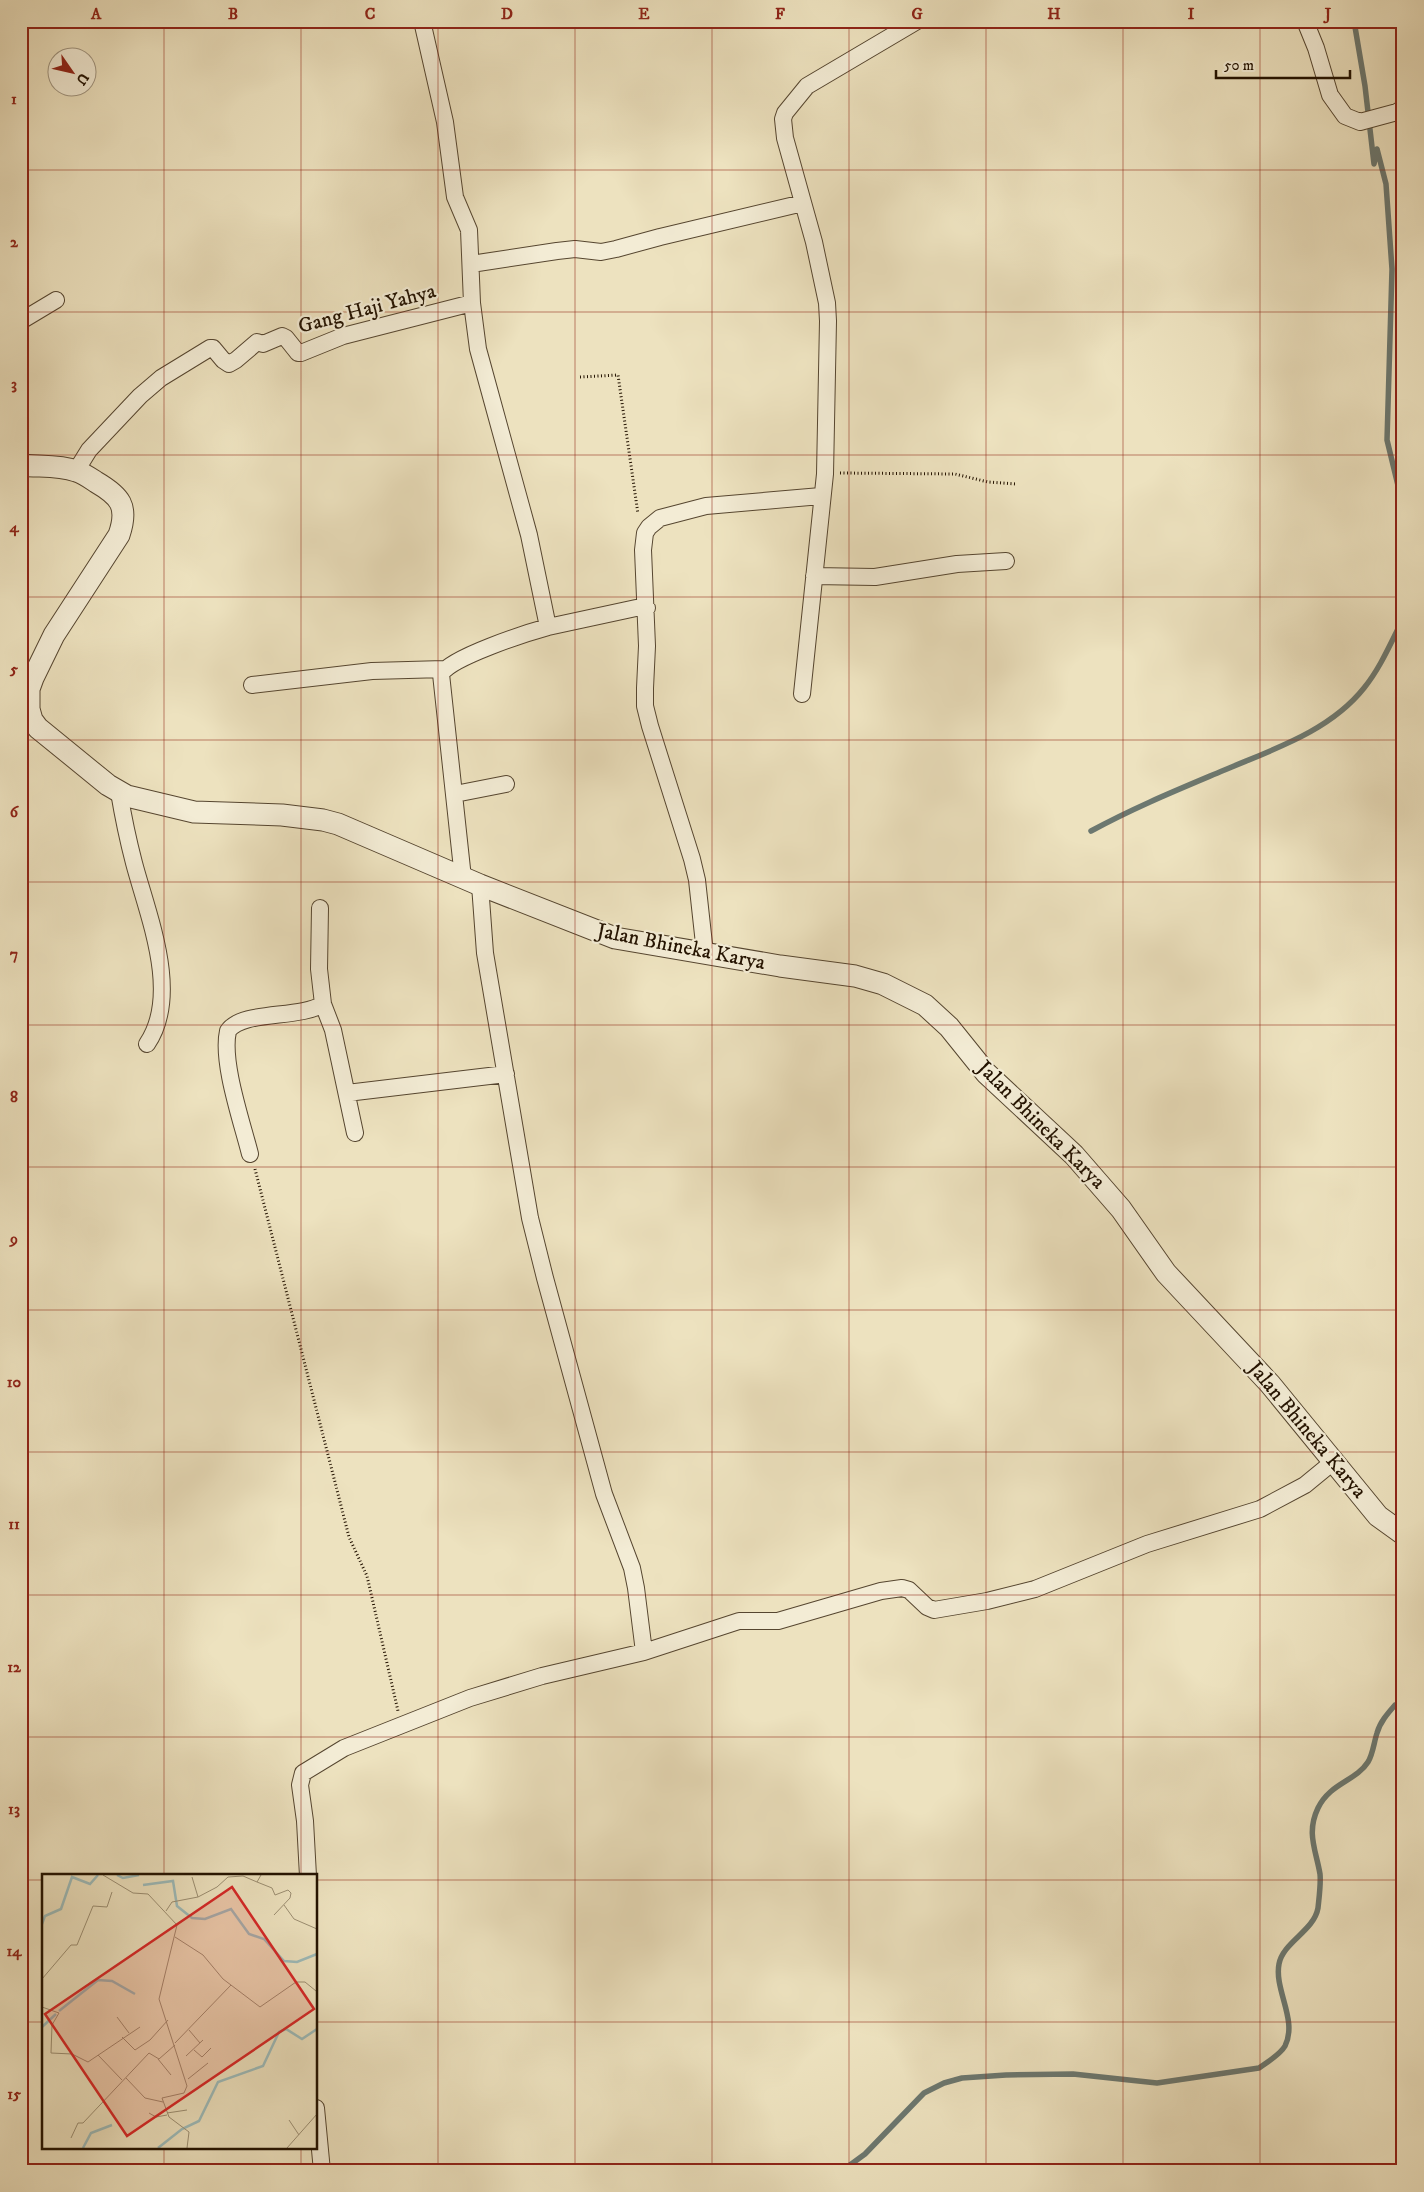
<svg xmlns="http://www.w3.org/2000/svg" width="1424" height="2192" font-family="'IM FELL DW Pica',serif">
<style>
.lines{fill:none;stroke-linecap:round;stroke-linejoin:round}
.stream{stroke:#6c7870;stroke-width:5.5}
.minor-casing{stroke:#564630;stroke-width:18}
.tertiary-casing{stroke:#564630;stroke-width:23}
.path{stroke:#231200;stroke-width:3;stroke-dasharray:1 2.5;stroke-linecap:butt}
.minor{stroke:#f3ecd5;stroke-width:16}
.tertiary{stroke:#f3ecd5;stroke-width:21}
.grid{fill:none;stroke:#8f2418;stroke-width:1;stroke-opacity:0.55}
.labels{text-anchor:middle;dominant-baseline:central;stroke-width:4.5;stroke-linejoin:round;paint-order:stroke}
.street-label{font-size:21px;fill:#231200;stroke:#f3ecd5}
.inset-river{fill:none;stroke:#9dbcbb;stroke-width:2.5}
.inset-road{fill:none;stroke:#9c8f73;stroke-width:1}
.view{fill:#d62828;fill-opacity:0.15;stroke:#d62828;stroke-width:2.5}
.inset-edge{fill:none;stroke:#231200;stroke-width:2.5}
.neatline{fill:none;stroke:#8f2418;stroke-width:2}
.grid-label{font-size:16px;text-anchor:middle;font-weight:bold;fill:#8f2418}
</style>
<rect width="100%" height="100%" fill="#ede2bf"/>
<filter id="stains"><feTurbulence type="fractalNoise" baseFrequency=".004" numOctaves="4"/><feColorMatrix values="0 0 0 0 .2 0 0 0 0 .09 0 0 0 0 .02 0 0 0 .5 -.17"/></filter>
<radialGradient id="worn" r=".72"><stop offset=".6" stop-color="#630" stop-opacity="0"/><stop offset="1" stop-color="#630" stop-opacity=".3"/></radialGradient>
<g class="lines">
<!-- stream -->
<path class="stream" d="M1354,21L1365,86L1374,164L1377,149L1386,184L1392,269L1387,440L1403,506
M1091,831C1133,808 1177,790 1222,771C1271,750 1329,732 1364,688C1381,667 1391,642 1403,619
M838,2171L850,2165L865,2154L924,2093L944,2083L962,2078L1006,2075L1073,2074L1157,2083L1259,2068C1267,2062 1280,2055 1285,2046C1298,2020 1274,1990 1279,1964C1283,1942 1314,1931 1318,1908C1319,1898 1321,1884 1320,1874C1316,1850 1306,1833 1318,1808C1330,1783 1356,1781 1368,1762C1373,1754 1374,1742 1377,1733C1380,1722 1388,1713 1395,1705L1403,1704"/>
<defs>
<path id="minor" d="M422,21L445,122L455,197L469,230L472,303L478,349L529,535L548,627C526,633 452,657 441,674L463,878
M1305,21L1316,48L1330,95L1345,116L1360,122L1397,112L1403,108
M471,264L557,251L575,249L601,252L616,249L660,237L803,203
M21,321L56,300
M76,471L89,450L140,396L161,378L210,348H213L223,360L229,364L236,360L257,342L263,344L282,336L286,338L298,353H301L343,336L472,303
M814,576L875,577L957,564L1006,561
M548,627L636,608H647
M252,685L372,671L444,669
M802,694L825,474L828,321L827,303L814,242L785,138L783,119L785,113L807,86L917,21
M119,792C123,816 128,840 134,863C148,916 181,994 147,1044
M455,794L506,784
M480,885L485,953L530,1218L545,1278L604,1494L632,1568L636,1588L644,1652
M320,908L319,969L323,1004L333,1030L355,1133
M705,953L697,880L692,859L650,726L645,706V688L647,646L643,550L645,533L649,527L660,518L706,506L821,496
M347,1093L506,1074
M250,1154C242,1122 221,1062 228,1031C242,1010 300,1019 323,1004
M308,1876L305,1821L300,1785L303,1773L344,1748L470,1698L542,1676L644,1652L739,1621H778L881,1591L902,1588L909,1590L927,1607L934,1610L987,1601L1035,1589L1147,1544L1260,1509L1305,1485L1333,1462
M316,2108L322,2171"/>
<path id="tertiary" d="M21,465C39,467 59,465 76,471C83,473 90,478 96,482C120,496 129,506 119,535L54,635L33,678L29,689V709L32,720L38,728L108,785L127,796L194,812L282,815L323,820L338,824L480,885L615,938L780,966L855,976L883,984L925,1005L949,1027L986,1073L1074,1155L1121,1209L1166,1273L1270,1384L1378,1516L1403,1534"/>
</defs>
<!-- minor casing -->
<use href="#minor" class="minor-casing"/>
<!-- tertiary casing -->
<use href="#tertiary" class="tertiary-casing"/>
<!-- path -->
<path class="path" d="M580,377L618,375L638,514
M840,473L955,474L988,482L1016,484
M255,1169L349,1537L367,1576L398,1711"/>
<!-- minor -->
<use href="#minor" class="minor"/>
<!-- tertiary -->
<use href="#tertiary" class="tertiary"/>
</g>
<!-- grid -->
<path class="grid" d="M164,21V1876M301,21V1876M438,21V2171M575,21V2171M712,21V2171M849,21V2171M986,21V2171M1123,21V2171M1260,21V2171M21,170H1403M21,312H1403M21,455H1403M21,597H1403M21,740H1403M21,882H1403M21,1025H1403M21,1167H1403M21,1310H1403M21,1452H1403M21,1595H1403M21,1737H1403M21,1880H44M316,1880H1403M21,2022H44M316,2022H1403M164,2148V2171M301,2148V2171"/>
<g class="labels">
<!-- street labels -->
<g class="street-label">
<text transform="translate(367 309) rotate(-15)">Gang Haji Yahya</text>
<text transform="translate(681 947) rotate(11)">Jalan Bhineka Karya</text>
<text transform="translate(1041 1125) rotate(45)">Jalan Bhineka Karya</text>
<text transform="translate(1307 1430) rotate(50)">Jalan Bhineka Karya</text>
</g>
</g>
<!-- overview -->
<g transform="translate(42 1874)">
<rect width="275" height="275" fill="#ede2bf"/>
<path class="inset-river" d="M75,1L81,4L97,1M101,11L131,7L135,32L150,44L163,45L189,35L207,60L222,65L242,87L255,88L275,80M0,50L3,42L19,35L30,3L48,10L56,1M17,137L56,106L70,107L93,120M0,153L14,140M41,274L49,259L70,251M116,274L140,255L157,247L176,208L221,192L237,158L244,155L260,165L275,155"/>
<path class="inset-road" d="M61,1L91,19L106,20L135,51L117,125L145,212L142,219L120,224L127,243L147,258L145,274M150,3L156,23M215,8L230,14L233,21L246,16L249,19L248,24L232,41M242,31L252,45L275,55M124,37L130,28L156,23L175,13L186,3L201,2L215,8L219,1M133,63L161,81L181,105L218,133L254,108H263L274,117M0,105L29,71H35L51,32L65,33L70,18M0,133L17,139L10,151L9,179L30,180L46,188L98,153M75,143L87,159M147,156L158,169M80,163L93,176L108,166L126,146M133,169L189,111M152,176L160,183L169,174M56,181L80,206M144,182L161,166M116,185L129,201M84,204L103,224L121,228M146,205L166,189M107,239L114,243L125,241M125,239L145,236M247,246L257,261M29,264L36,249H41L107,179L117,185L133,171M245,274L275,240"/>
<path class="view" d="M190,13L272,135L85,262L3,140Z"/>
<rect width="275" height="275" class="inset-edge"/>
</g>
<!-- margin -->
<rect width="1424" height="2192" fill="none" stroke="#ede2bf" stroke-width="55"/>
<!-- north arrow -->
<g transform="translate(72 72) rotate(124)"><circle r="24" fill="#f3ecd5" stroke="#a09580"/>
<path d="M0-4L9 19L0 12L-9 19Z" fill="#8f2418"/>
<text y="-8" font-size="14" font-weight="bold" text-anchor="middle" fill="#231200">U</text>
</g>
<!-- scale -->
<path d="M1216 70v8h134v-8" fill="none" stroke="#231200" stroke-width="2.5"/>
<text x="1224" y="70" font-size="15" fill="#231200" stroke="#f3ecd5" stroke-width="4" paint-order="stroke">50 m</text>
<rect x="28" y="28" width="1368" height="2136" class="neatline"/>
<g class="grid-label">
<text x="96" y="19">A</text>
<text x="233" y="19">B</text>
<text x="370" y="19">C</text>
<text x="507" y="19">D</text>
<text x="644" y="19">E</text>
<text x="780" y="19">F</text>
<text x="917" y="19">G</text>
<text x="1054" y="19">H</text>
<text x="1191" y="19">I</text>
<text x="1328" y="19">J</text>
<text x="14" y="104">1</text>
<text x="14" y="247">2</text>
<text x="14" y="389">3</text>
<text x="14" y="532">4</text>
<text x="14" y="674">5</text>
<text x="14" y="817">6</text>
<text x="14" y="959">7</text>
<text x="14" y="1102">8</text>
<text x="14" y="1244">9</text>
<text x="14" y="1387">10</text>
<text x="14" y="1529">11</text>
<text x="14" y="1672">12</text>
<text x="14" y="1814">13</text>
<text x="14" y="1956">14</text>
<text x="14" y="2099">15</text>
</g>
<rect width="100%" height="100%" filter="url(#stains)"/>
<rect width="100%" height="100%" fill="url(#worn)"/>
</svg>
